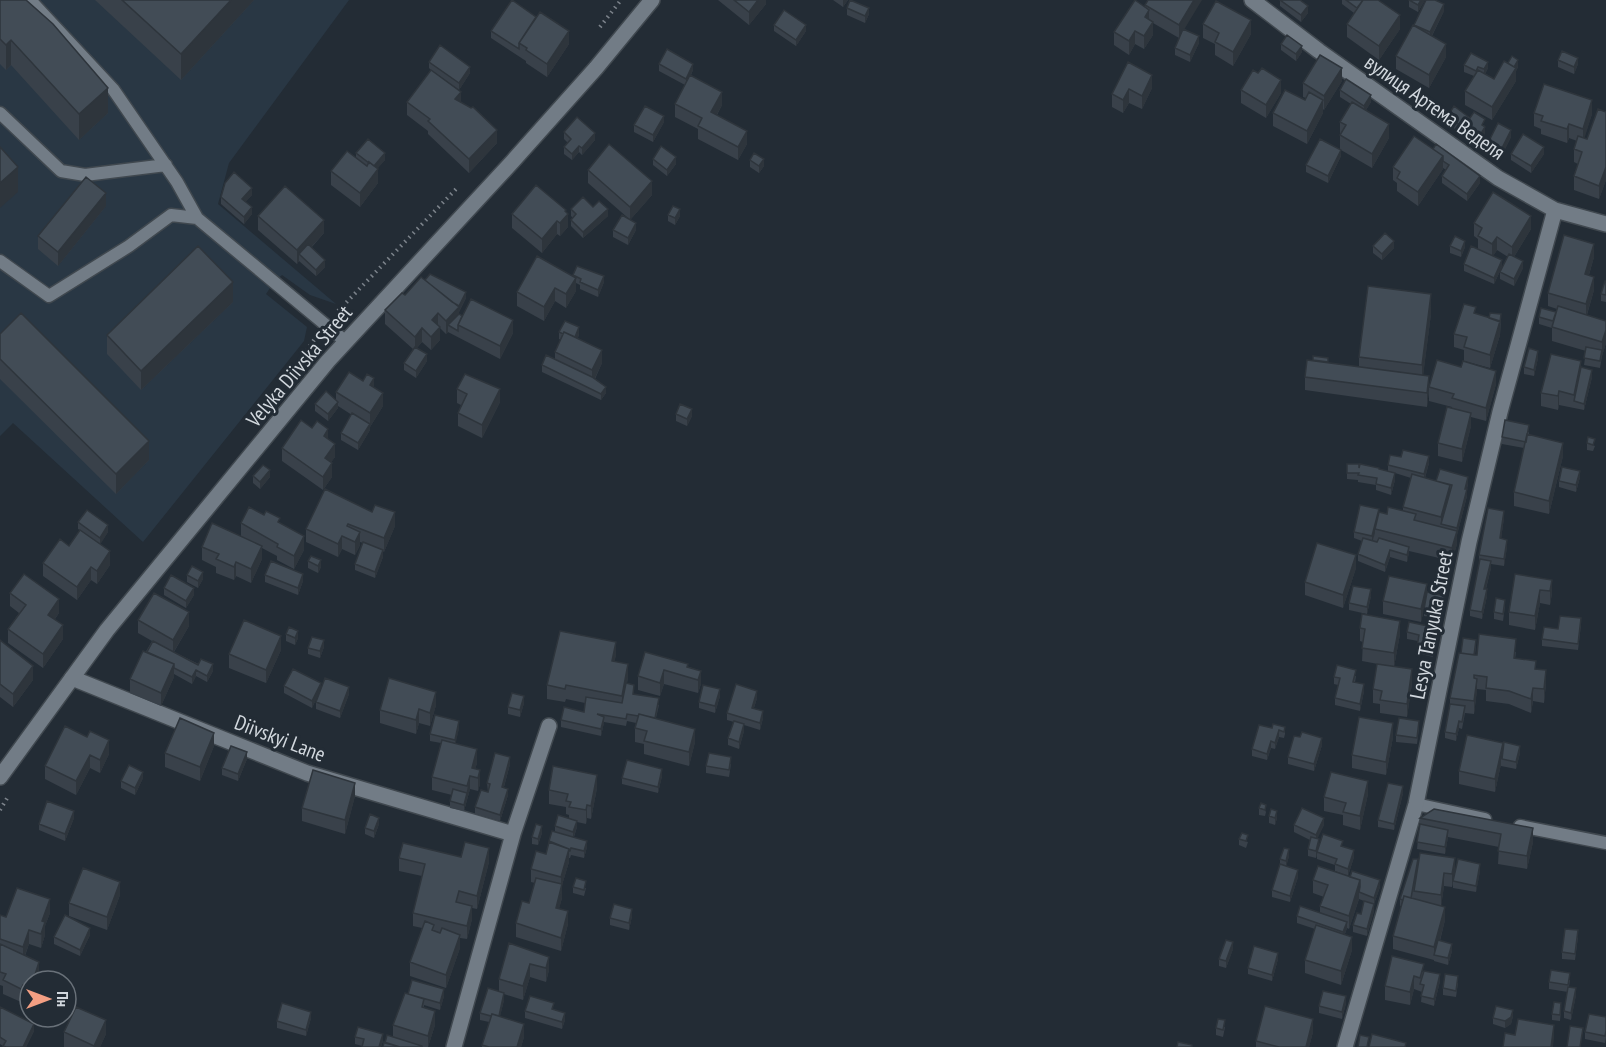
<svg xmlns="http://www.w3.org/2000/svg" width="1606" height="1047" font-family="'PT Sans Narrow',sans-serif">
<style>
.built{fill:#293744}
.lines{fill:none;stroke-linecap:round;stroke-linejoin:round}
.service-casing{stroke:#40484f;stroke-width:15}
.minor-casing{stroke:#40484f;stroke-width:18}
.tertiary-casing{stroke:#40484f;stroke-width:18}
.path{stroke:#7c838b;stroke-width:4;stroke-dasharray:1.5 4.5;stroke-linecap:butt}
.service{stroke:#727c86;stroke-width:12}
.minor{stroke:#727c86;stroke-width:15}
.tertiary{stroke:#727c86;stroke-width:15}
.wall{fill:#39414a}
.shaded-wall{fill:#2e353c}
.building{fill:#424c56;stroke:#2e353c;stroke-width:1.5}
.labels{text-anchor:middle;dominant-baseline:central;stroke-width:6;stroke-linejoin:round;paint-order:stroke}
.street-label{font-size:21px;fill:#d2d8de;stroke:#232c35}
</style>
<rect width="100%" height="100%" fill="#232c35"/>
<!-- built -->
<path class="built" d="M0,0H349L229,163L218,204L336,304L310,295L282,275L274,282L266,294L307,327L304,341L143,542L13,423L0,436Z"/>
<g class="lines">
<defs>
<path id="service" d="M30,0L113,89L177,182L197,218
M0,113L61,171L85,175L166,165
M0,261L49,296L129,246L171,215L197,218L345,341
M1416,804L1485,819
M1520,826L1606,843"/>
<path id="minor" d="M1252,0L1319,51L1498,178L1555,210L1606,224
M72,678L307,773L513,834L454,1047
M513,834L549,726
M1345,1047L1416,804L1469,542L1500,412L1555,210"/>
<path id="tertiary" d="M0,777L107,630L328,361L513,161L596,68L652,0"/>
</defs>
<!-- service casing -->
<use href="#service" class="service-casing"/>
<!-- minor casing -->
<use href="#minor" class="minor-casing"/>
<!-- tertiary casing -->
<use href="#tertiary" class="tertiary-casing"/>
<!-- path -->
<path class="path" d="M600,27L621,0
M338,311L458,187
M303,356L314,340
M0,810L9,795"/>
<!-- service -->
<use href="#service" class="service"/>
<!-- minor -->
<use href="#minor" class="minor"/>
<!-- tertiary -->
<use href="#tertiary" class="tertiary"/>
</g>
<!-- wall -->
<path class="wall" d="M0,0L108,113L79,140L11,65L6,70L0,64Z
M95,0H254L181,80Z
M718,0H766V4L749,25Z
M833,0H848L843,7Z
M1148,0L1185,29L1199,43L1190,62L1175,55V48L1179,38L1153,23V35L1144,49L1135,44L1129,55L1114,45V32L1145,7V5Z
M1280,0L1308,13L1301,22L1280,6Z
M1342,0H1378L1400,29L1379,60L1347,37V24L1354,13L1342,4Z
M1409,0H1425L1418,12L1409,7Z
M847,8L869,14L865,23L847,15Z
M1444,11L1432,36L1446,57L1429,88L1396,69V56L1414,25Z
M1203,24L1251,34L1233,66L1215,55V44L1203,38Z
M774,25L806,31L796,46L774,31Z
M491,31L569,44L547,77L526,63V61L491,38Z
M1281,44L1302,52L1296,61L1281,50Z
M1558,60L1578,64L1574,74L1558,67Z
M429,62L470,73L459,90L434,72L497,143L469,173L428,134V131L407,115V102L431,70L429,68Z
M1128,62L1152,88L1142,109L1129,103L1123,113L1112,107V94Z
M1508,63L1518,67L1516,71V81L1492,120L1465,105V91L1474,76L1464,72V65L1488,68L1485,74L1494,79Z
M659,64L693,70L691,75L722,105L717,115L747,144L738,160L698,139V129L675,117V104L685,85L659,71Z
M1258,73L1281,93L1266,118L1241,103V90Z
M1342,81L1324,110L1323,109V113L1307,144L1273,126V113L1305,100L1306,98L1303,97V83Z
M1340,90L1371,102L1366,110L1389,138L1372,168L1341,150V156L1328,183L1306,172V165L1340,149V122L1351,104L1340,97Z
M1606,112V180L1599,199L1574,190V176L1578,164L1574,162V149L1577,141L1569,138L1567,143L1541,134V129L1534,126V113L1592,114L1584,138L1587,139Z
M1447,117L1470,118L1485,126V134L1479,144L1447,124Z
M664,122L653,142L634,132V125Z
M564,132L595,140L582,155L579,152L572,160L564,154V147L568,143L564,139Z
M1414,136L1480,183L1467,201L1442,183V176L1446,170L1443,168V169L1418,206L1397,191V183L1393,180V167Z
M1511,137L1501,157L1488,149V143Z
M356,153L385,160L377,168L378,183L360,207L331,185V171L356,158Z
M1511,154H1544L1531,173L1511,160Z
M653,159L676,164L667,176L653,165Z
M750,160L764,166L759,173L750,167Z
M588,170L652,195L630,220L636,230L628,245L613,237V230L628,218L588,183Z
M252,195L245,202L252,214L244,224L221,204V197Z
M106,206L58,266L38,249V236Z
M593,207L608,216L583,238L571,226V220L573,218L571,216V209Z
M566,212L568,227L560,236L557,234L542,253L512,228V214Z
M668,215L680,216L675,225L668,221Z
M258,216L324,233L311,248L325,267L316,276L299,261L297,264L258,230Z
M1474,223L1531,229L1514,257L1523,268L1514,286L1500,279V272L1508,257L1497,250L1493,256L1502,267L1494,284L1464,271V264L1482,251L1478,249V239L1474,236Z
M1373,246L1394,248L1382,260L1373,253Z
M1450,246L1465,247L1461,257L1450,253Z
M1594,257L1589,275L1594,290L1587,315L1606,321V343L1602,356L1600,368L1584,365L1586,351L1552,341V328L1539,324V317L1556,312L1557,309L1548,306V293Z
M573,275L604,282L598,297L580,289V285L576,283V291L566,308L555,301L544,321L517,306V292L573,276Z
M425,280L466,298L459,312V314L513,333L500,359L448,332L446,334L440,328V340L431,350L422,342L417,348L427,361L416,378L404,370V363L413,349L385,324V310Z
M1606,281V302L1601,301V294Z
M233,302L141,390L107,354V335Z
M1431,314L1423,375L1429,390L1427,407L1305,390V377L1328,363L1359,367V357Z
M1476,314L1501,321L1500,335L1490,368L1464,361V350L1454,347V334Z
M559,332L579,334L578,338L602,363L595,379L606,393L601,400L542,372V365L555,359V352L561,340L559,339Z
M0,334L149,460L116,494L0,379Z
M1538,358L1534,376L1524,374V367Z
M1581,367L1592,377L1584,410L1559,405L1558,410L1541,406V393Z
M1496,384L1486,421L1471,417V426L1462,462L1438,456V443L1452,407L1429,401V387Z
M374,388L383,406L370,427V430L358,450L341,440V433L352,415L338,406V408L328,421L315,411V404L336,400V392Z
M457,389L500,402L482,438L458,426V413L461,405L457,403Z
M676,414L692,416L687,426L676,421Z
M1529,432V435L1563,456L1549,514L1514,506V492L1524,448L1502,444V437Z
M328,439L335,457L331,462L332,477L323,490L282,461V448Z
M1587,443L1595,446L1593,451L1587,450Z
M1429,463L1425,478L1436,481L1468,484L1467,489V496L1457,535V544L1452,561L1409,551L1407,562L1390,557L1385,572L1358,561V554L1362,541L1354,538V532L1379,512L1387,514L1403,511V507L1411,478L1395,473V480L1391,495L1376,490V485L1358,482V480L1347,479V464L1359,468L1379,469L1388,472V465Z
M253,476L270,477L260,489L253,483Z
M1580,477L1576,492L1559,487V481Z
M325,489L395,526L384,552L383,551V557L375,578L355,570V564L363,543L360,542V545L355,555L342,549L338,557L306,542V529Z
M1504,518L1501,539L1507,547L1504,566L1491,564V568L1486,589L1487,596L1482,619L1470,616V610L1480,562H1479V555Z
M78,522L108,532L100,544L110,565L97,584L91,580L77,600L43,576V563L69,546L80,530L78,529Z
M241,523H280L304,550L294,569L277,560V556L262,548V559L251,583L236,576L234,580L216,573V567L202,560V547L241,536Z
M308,561L321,567L318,573L308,568Z
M1356,568L1343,608L1305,595V582Z
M187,575L203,579L198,588L187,582Z
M265,575L303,581L298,595L265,582Z
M1552,580V593L1550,605L1540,603L1535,630L1509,625V612Z
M164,588L194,595L186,608L164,595Z
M10,593L59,613L55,619L63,639L43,668L8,643V629L19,613L10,606Z
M1371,596L1367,614L1349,610V603Z
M1427,597L1445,603L1441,619L1424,616V609L1421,622L1383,614V601Z
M1505,606L1503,621L1494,619V612Z
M138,620L189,626L174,652L213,671L207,682L196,676L192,684L174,674V677L161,706L130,693V679L152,641L138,633Z
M1581,625L1578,650L1542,646V639L1558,629Z
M1360,628L1400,634L1394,667L1362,661L1363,642L1360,641Z
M1407,632L1437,635L1433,657L1417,653L1418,641L1407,639Z
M286,634L298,638L295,645L286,641Z
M0,640L33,680L13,707L0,697Z
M1476,646L1475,655L1516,652L1515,659L1536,669L1546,683L1544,703L1533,701L1531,713L1509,704L1486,701V690L1477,689L1474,714L1465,713L1462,729L1459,728L1456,741L1445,738V732L1450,705V698L1461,653Z
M324,647L320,658L308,654V648Z
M281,650L266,683L229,668V654Z
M645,652L701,671V684L698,693L664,684L660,696L638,690V676Z
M616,655L614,662L628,677L627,683L634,694L659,705L656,718L695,742L689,766L644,754V744L635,742V728L636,723L627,721L626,726L604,722L601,736L561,727V720L584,712L585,703L566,699L565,702L547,699V685Z
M1356,676L1355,682L1364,691L1360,711L1335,705V698L1338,685L1334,684V677Z
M1412,683L1407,717L1380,713V704L1373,703V689Z
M284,686L321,688L349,694L340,718L316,709V702L319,693L312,708L284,693Z
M720,696L715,713L699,708V702Z
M757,698L754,708L763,718L760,730L744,725V731L739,749L728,745V738L734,722L727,720V713Z
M524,703L520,717L508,714V707Z
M436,705L430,726L419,723L416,734L380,723V710Z
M65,726L109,754L100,773L90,768L76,795L45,779V766Z
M1285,727V734L1284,738L1279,737L1275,749L1271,748L1267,760L1252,756V749L1272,728Z
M459,728L455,744L477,763L475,769L480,784L478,791L470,789L464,811L450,808V801L452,795L432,790V777L441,743L430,741V734Z
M1419,728L1417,744L1396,742V735Z
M1393,737L1386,775L1352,768V755Z
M1322,745L1314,771L1288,764V757Z
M214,746L200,781L165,767V753Z
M1520,753L1516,769L1501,766V764L1495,792L1459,784V771Z
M247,759L238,781L222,775V768Z
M510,764L504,787L508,795L500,821L475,814V807L488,792L487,783Z
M731,764L729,777L706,773V766Z
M662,776L658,793L622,784V778Z
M143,778L135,795L121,788V781Z
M597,788L591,819L587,818L586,824L577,822V827L574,837L587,847L584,858L571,855L570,858H569V862L562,885V898L559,908L568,924L561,951L516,937V923L529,903L535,883L531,882V869L546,854L549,841L555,831V826L569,819V815L566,814V807L549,804V790Z
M1403,793L1394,830L1378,827V820Z
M1368,794L1360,830L1343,825V815L1324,811V797Z
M355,796L345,834L302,821V808Z
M1261,803L1266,812L1265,816L1259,815V808Z
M1434,809L1533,842L1527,869L1498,864L1499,847L1448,837L1445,854L1417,849L1420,818Z
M1269,816L1277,818L1275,825L1269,823Z
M74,818L65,841L39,830V824Z
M379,824L374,838L365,834V828Z
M1294,825H1324L1317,838L1319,846L1343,847L1354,857L1348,876L1335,871V865L1317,859V853L1316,858L1308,856V849L1310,840L1294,832Z
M542,833L538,845L532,844V837Z
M1239,839L1248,842L1246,848L1239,845Z
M1289,856L1286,866L1298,877L1290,902L1272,897V890L1280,864V859Z
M461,857L489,862L477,909L472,908V919L467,939L460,938V948L446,988L410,976V962L422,928L413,926V913L422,876L399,871V858Z
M1418,863L1455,872L1480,871L1476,892L1453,888V882L1452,887L1444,886L1441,906L1445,920L1440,941L1452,951L1448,965L1434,961V960L1393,949V936L1402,906H1400V899Z
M1313,880L1380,887L1374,904V911L1367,936L1353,932V925L1369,903L1359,899L1349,929L1347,928L1345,934L1352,950L1341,985L1305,973V960L1315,929L1297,923V916L1320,913V906L1324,897L1313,893Z
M573,887L586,888L584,896L573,893Z
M120,895L107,930L69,916V903Z
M50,913L45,926V935L41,948L29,944L25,956L39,975L30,981V1001L23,998L21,1002L3,994V986L0,985V915L6,917Z
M632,916L629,930L610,925V918Z
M90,935L80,956L54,944V937Z
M1578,937L1575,960L1562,959V952Z
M509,943L549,970L546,982L530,977L523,1000L504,994V1000L500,1016L524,1037L521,1047H482L489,1022L480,1020V1013L499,992V979Z
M1233,949L1226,968L1219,966V959Z
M1278,959L1272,981L1248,974V968Z
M1424,971L1440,981L1434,1006L1421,1002L1422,992L1414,989L1410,1005L1385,1000V986Z
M1570,980L1569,987L1576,995L1571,1020L1564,1018V1011L1568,992L1549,989V982Z
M1458,983L1456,997L1443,995V988Z
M408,994L444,996L440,1010L424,1005V1008L435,1025L428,1047H383L393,1037V1025Z
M1346,1003L1342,1019L1319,1013V1006Z
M0,1007L34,1031L26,1047H3V1046L0,1044Z
M554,1010L565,1020L562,1029L525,1018V1011Z
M1561,1010L1560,1021L1552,1020V1014Z
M1513,1016L1511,1024L1505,1028L1493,1024V1018Z
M1606,1017V1037L1605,1043L1585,1039V1032Z
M311,1018L306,1036L277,1028V1021Z
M1225,1027L1223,1037L1216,1035V1028Z
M64,1032L106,1034L100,1047H64Z
M1313,1032L1309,1047H1256V1041Z
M355,1037L383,1041L381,1047H362V1046L355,1044Z"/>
<!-- shaded-wall -->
<path class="shaded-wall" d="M231,0H254L181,80V54Z
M758,0H766V4L749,25V12Z
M843,0H848L843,7Z
M1194,0H1202L1179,38V25Z
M1421,0H1425L1418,12V5Z
M1444,4V11L1430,39V32Z
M1308,6V13L1301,22V15Z
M869,8V14L865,23V16Z
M1149,10V23L1145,17Z
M1400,15V29L1379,60V46Z
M1251,20V34L1233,66V52Z
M1153,22V35L1144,49V36Z
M806,25V31L796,46V40Z
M569,31V44L547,77V64Z
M1135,31V44L1129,55V41Z
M1199,36V43L1190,62V55Z
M11,40V65L6,70V45Z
M1446,44V57L1429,88V75Z
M1302,46V52L1296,61V54Z
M1578,58V64L1574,74V67Z
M1518,60V67L1516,71V81L1492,120V107Z
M1488,62V68L1484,76V69Z
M693,64V70L686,85V79Z
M470,67V73L459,90V83Z
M1342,68V81L1324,110V96Z
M1152,75V88L1142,109V96Z
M1281,80V93L1266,118V105Z
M108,88V113L79,140V114Z
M1129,89V103L1123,113V100Z
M461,92V105L455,99Z
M722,92V105L711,125V112Z
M1371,95V102L1364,113V106Z
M1323,100V113L1307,144V131Z
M1592,100V114L1583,143V129Z
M664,116V122L653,142V135Z
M1389,124V138L1372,168V154Z
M1569,124V138L1567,143V129Z
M1485,127V134L1479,144V137Z
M497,130V143L469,173V159Z
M1511,130V137L1501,157V150Z
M747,131V144L738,160V147Z
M595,133V140L582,155V148Z
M579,146V152L572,160V154Z
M1544,147V154L1531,173V166Z
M1341,150V156L1328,183V176Z
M385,153V160L373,174V167Z
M1443,156V169L1418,206V192Z
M676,157V164L667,176V170Z
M764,159V166L759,173V166Z
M18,167V192L0,208V183Z
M1606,167V180L1599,199V186Z
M378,169V183L360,207V193Z
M1480,176V183L1467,201V194Z
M652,181V195L630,220V207Z
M252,188V195L242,206V199Z
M106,193V206L58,266V252Z
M252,207V214L244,224V217Z
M608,209V216L583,238V232Z
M680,209V216L675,225V218Z
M566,210V216L568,214V227L560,236V223Z
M1531,216V229L1512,260V247Z
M324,220V233L302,257L299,254V261L297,264V250Z
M557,221V234L542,253V239Z
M636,223V230L628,245V238Z
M1497,237V250L1492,258V244Z
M1394,241V248L1382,260V254Z
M1465,241V247L1461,257V251Z
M1594,244V257L1585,288V274Z
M325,260V267L316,276V270Z
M1502,260V267L1494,284V278Z
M1523,261V268L1514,286V279Z
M604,276V282L598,297V290Z
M1594,277V290L1586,317V304Z
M576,278V291L566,308V294Z
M233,282V302L141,390V371Z
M555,288V301L544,321V307Z
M466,292V298L459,312V306Z
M1431,294V314L1422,385V365Z
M459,307V321L448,325V332L446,334V321Z
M438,313V326L432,320Z
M1501,314L1500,335L1490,368V355Z
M513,320V333L500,359V346Z
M440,327V340L431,350V337Z
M579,327V334L575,346V339Z
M422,328V342L415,350V337Z
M1606,330V343L1602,356V342Z
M602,350V363L592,384V370Z
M1538,351V358L1534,376V370Z
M427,354V361L416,378V371Z
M1581,361V374L1574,401V395Z
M1592,370V377L1584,410V404Z
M1496,371V384L1486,421V408Z
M1429,376V390L1427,407V393Z
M374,378V391L370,385Z
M606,387V393L601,400V394Z
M500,389V402L482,438V425Z
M1559,391V405L1558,410V396Z
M383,393V406L370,427V430L358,450V443L370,424V413Z
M338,402V408L328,421V414Z
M692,409V416L687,426V419Z
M1471,413V426L1462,462V449Z
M328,429V442L324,436Z
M149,441V460L116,494V474Z
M1563,443V456L1549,514V501Z
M335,444V457L325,471V458Z
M1429,456V463L1424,481V474Z
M332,463V477L323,490V477Z
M270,470V477L260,489V482Z
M1580,471V477L1576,492V485Z
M1395,473V480L1391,495V488Z
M1468,477V484L1465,495V489Z
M1450,485V498L1441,524V517Z
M1467,489V496L1457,535V544L1452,561V548L1457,528Z
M1379,509V516L1375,529V533L1372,543V536Z
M1504,511V518L1500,545V538Z
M395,512V526L384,552V538Z
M108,525V532L100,545V538Z
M360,532V545L355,555V542Z
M304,536V550L294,569V556Z
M342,536V549L338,557V544Z
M1507,540V547L1504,566V559Z
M262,546V559L251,583V569Z
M1409,547V554L1407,562V555Z
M383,550V557L375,578V572Z
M1390,550V557L1385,572V565Z
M110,551V565L97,584V571Z
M1356,555V568L1343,608V595Z
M321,560V567L318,573V566Z
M1491,561V568L1484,596V589Z
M236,562V576L234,580V567Z
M91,567V580L77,600V587Z
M203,572V579L198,588V581Z
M303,574V581L298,595V588Z
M1552,580V593L1550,605V591Z
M1427,584V598L1421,622V609Z
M194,588V595L186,608V601Z
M1371,589V596L1367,614V607Z
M1487,589V596L1482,619V612Z
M1540,590V603L1535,630V616Z
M1445,596V603L1441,619V613Z
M59,599V613L48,628V615Z
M189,612V626L173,653V640Z
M1400,621V634L1394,667V653Z
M63,625V639L43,668V654Z
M1437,628V635L1433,657V650Z
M298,631V638L295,645V638Z
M281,636V650L266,683V670Z
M324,640V647L320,658V651Z
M616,642V655L612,674V661Z
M174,664V677L161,706V693Z
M213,664V671L207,682V676Z
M628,664V677L622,710V696Z
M33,666V680L13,707V694Z
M1412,669V683L1407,717V704Z
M196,670V676L192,684V677Z
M664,670V684L660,696V683Z
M1546,670V683L1544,703V689Z
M701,671V684L698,693V680Z
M1477,679V692L1474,714V701Z
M321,683V689L312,708V701Z
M1364,684V691L1360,711V704Z
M349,687V694L340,718V711Z
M1533,688V701L1531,713V699Z
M720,689V696L715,713V706Z
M757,691V698L752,714V708Z
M436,692V705L430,726V713Z
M524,696V703L520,717V710Z
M419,709V723L416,734V720Z
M763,711V718L760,730V723Z
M604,717V723L601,736V729Z
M459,721V728L455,747V740Z
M1459,721V728L1456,741V734Z
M1393,723V737L1386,775V762Z
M744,724V731L739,749V742Z
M695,729V742L689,766V752Z
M1279,730V737L1275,749V743Z
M214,733V746L200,781V767Z
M1322,738V745L1314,771V764Z
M109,740V754L100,773V760Z
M1271,741V748L1267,760V754Z
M1503,743V756L1502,759H1501V764L1495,792V779Z
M1520,746V753L1516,769V762Z
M477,749V763L473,777L472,768Z
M247,752V759L238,781V774Z
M90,755V768L76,795V781Z
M510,757V764L502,794V787Z
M662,769V776L658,793V787Z
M480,770V784L478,791V778Z
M143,772V778L135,795V788Z
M597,775V788L591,819V806Z
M470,776V789L464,811V805Z
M1368,781V794L1360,830V816Z
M355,783V796L345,834V820Z
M1403,786V793L1394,830V824Z
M508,789V795L500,821V815Z
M587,805V818L586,824V810Z
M74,811V818L65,841V834Z
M1277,811V818L1275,825V818Z
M379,818V824L374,838V831Z
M1324,818V825L1316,842V835Z
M577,821V827L573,839V832Z
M542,826V833L538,845V839Z
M1533,828V842L1527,869V856Z
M1448,830V837L1445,854V847Z
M1319,839V846L1316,858V851Z
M587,841V847L584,858V851Z
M489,848V862L477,909V896Z
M569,849V862L562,885V898L556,921V908L561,891V877Z
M1289,849V856L1286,868V861Z
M1354,850V857L1348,876V869Z
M1455,858V872L1452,887V874Z
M1480,864V871L1476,892V886Z
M1298,870V877L1290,902V896Z
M1444,873V886L1441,908V895Z
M1360,880V893L1359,892V899L1349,929V916Z
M1380,880V887L1374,904V898Z
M120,882V895L107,930V917Z
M50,899V913L45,926V935L41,948L42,921Z
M1374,904V911L1367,936V929Z
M472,906V919L467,939V926Z
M1445,907V920L1436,955H1434V947Z
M632,909V916L629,930V923Z
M568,911V924L561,951V938Z
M1347,922V928L1343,939V932Z
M90,928V935L80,956V950Z
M29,930V944L23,960V947Z
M460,935V948L446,988V975Z
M1352,937V950L1341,985V971Z
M1233,942V949L1226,968V961Z
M1452,944V951L1448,965V958Z
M1278,953V959L1272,981V975Z
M549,957V970L546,982V968Z
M39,962V975L37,981H33Z
M530,964V977L523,1000V986Z
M1440,974V981L1434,1006V999Z
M1414,976V989L1410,1005V992Z
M23,985V998L21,1002V989Z
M1576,988V995L1571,1020V1013Z
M444,989V996L440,1010V1003Z
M504,993V1000L498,1025V1018Z
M1346,996V1003L1342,1019V1012Z
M1513,1010V1016L1511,1024L1505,1028V1021Z
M435,1011V1025L428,1047V1036Z
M311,1012V1018L306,1036V1030Z
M565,1013V1020L562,1029V1022Z
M1313,1019V1032L1309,1047H1306Z
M106,1020V1034L100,1047H94Z
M34,1024V1031L26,1047H23Z
M524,1024V1037L521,1047H517Z
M1554,1025V1038L1553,1047H1551Z
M383,1034V1041L381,1047H379Z"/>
<!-- building -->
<path class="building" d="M0,0H26L53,24L108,88L79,114L11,40L6,45L0,39Z
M122,0H231L181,54Z
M512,0L536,17L519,43V49L491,31Z
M734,0H758L749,12Z
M850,0L869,8L865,16L847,8Z
M1135,0L1149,10L1145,17L1153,22L1144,36L1135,31L1129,41L1114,32Z
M1148,0H1194L1179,25L1145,5Z
M1280,0H1300L1308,6L1301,15Z
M1346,0H1363L1357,8Z
M1363,0H1378L1400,15L1379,46L1347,24Z
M1409,0H1421L1418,5Z
M1426,0H1435L1444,4L1430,32L1414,25Z
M1216,1L1251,20L1233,52L1215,42L1219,33L1203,24Z
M784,10L806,25L796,40L774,25Z
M540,12L569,31L547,64L526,50L527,48L519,43Z
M1413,25L1446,44L1429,75L1396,56Z
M1183,29L1199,36L1190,55L1175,48Z
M1287,35L1302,46L1296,54L1281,44Z
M440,45L470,67L459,83L429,62Z
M667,49L693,64L686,79L659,64Z
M1562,51L1578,58L1574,67L1558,60Z
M1471,53L1488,62L1484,69L1478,67L1476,71L1464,65Z
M1320,55L1342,68L1324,96L1303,83Z
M1512,56L1518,60L1514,67L1508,63Z
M1504,61L1516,68L1492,107L1465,91L1478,70L1494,79Z
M1128,62L1152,75L1142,96L1129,89L1123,100L1112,94Z
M1262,68L1281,80L1266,105L1241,90L1253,70L1258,73Z
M431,70L461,92L455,99L471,108L473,107L497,130L469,159L428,121L430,119L407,102Z
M690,75L722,92L711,112L747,131L738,147L698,126L702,118L675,104Z
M1346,79L1371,95L1364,106L1340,90Z
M1544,84L1592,100L1583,129L1569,124L1567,129L1541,121L1543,116L1534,113Z
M1285,90L1305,100L1309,92L1323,100L1307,131L1273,113Z
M1352,102L1389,124L1372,154L1340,135L1346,125L1340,122Z
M645,106L664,116L653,135L634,125Z
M1454,106L1470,118L1474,112L1485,119L1482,125L1485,127L1479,137L1447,117Z
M1598,109L1606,112V167L1599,186L1574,176L1582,152L1574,149L1578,136L1587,139Z
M577,117L595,133L582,148L579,146L572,154L564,147L571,139L564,132Z
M1498,123L1511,130L1501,150L1488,143Z
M1523,134L1544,147L1531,166L1511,154Z
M1414,136L1443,156L1418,192L1397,178L1400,172L1393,167Z
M368,139L385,153L374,166L369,162V163L356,153Z
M1320,139L1341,150L1328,176L1306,165Z
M609,144L652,181L630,207L588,170Z
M1436,144L1480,176L1467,194L1442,176L1449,165L1443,161V156L1433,149Z
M661,146L676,157L667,170L653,159Z
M0,147L18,167L0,183Z
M347,151L367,166L369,162L378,169L360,193L331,171Z
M754,153L764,159L759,166L750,160Z
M234,172L252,188L242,199L252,207L244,217L221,197L225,183Z
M86,177L106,193L58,252L38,236Z
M536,185L566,210L565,211L568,214L560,223L557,221L542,239L512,214Z
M285,186L324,220L297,250L258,216Z
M1493,192L1531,216L1512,247L1497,237L1492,244L1478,236L1482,228L1474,223Z
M583,197L593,207L599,201L608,209L583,232L571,220L576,214L571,209Z
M673,206L680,209L675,218L668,215Z
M622,215L636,223L628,238L613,230Z
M1385,233L1394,241L1382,254L1373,246Z
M1564,235L1594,244L1585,274L1594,277L1586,304L1548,293Z
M1455,236L1465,241L1461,251L1450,246Z
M308,244L325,260L316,270L299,254Z
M198,246L233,282L141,371L107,335Z
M1471,246L1502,260L1494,278L1464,264Z
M1509,254L1523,261L1514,279L1500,272Z
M537,256L576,278L566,294L555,288L544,307L517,292Z
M577,266L604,276L598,290L580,282L581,279L573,275Z
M430,274L466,292L459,306L452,302L425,280Z
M421,277L459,307L446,321L438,313L432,320L440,327L431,337L422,328L415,337L385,310L402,293L405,295Z
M1605,281H1606V295L1601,294Z
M1368,286L1431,294L1422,365L1359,357Z
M471,299L513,320L500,346L458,325Z
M1464,304L1476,307L1474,313L1500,321L1490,355L1464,347L1467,337L1454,334Z
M1558,306L1606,321V330L1602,342L1552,327Z
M1541,308L1556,312L1553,321L1539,317Z
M21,313L149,441L116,474L0,359V334Z
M1490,313L1501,314L1500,322L1489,318Z
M459,314L462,316L458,325V331L448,325Z
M565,321L579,327L575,337L564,332L563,334L559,332Z
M564,332L602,350L592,370L555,352Z
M415,347L427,354L416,371L404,363Z
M1586,347L1602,350L1600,361L1584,358Z
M1529,348L1538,351L1534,370L1524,367Z
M1551,354L1581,361L1574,395L1559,391L1558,396L1541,393Z
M546,355L592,377L606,387L601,394L542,365Z
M1313,356L1328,358V362L1313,360Z
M1307,360L1429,376L1427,393L1305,377Z
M1437,360L1461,367L1463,361L1496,371L1486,408L1452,398L1454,394L1429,387Z
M1581,367L1592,370L1584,404L1574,401Z
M349,372L363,381L367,374L374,378L370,385L383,393L370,413L336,392Z
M465,374L500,389L482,425L458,413L467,394L457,389Z
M326,391L338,402L328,414L315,404Z
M680,404L692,409L687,419L676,414Z
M1447,407L1471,413L1462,449L1438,443Z
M352,413L370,424L358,443L341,433Z
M301,420L312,428L317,421L328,429L324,436L335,444L325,458L332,463L323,477L282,448Z
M1505,420L1529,425L1526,442L1502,437Z
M1527,434L1563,443L1549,501L1514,492Z
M1588,437L1595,439L1593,445L1587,443Z
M1403,450L1429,456L1424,474L1388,465L1390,455L1401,457Z
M1347,464H1359V468L1360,464L1379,468V469L1395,473L1391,488L1376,484L1377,478L1358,475L1359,473H1347Z
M263,465L270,470L260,482L253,476Z
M1562,467L1580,471L1576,485L1559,481Z
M1440,469L1468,477L1465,489H1467L1457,528L1441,524L1452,485L1436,481Z
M1412,474L1450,485L1441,517L1403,507Z
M325,489L372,512L375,505L395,512L384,538L348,524L347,526L360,532L355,542L342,536L338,544L306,529Z
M1360,505L1379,509L1372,536L1354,532Z
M249,507L264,515L266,511L280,518L278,522L304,536L294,556L277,547L278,544L241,523Z
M1388,507L1416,514L1414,520L1457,531L1452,548L1375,529L1379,512L1387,514Z
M1488,508L1504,511L1500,538L1507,540L1504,559L1479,555Z
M87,510L108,525L100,538L78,522Z
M212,523L262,546L251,569L236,562L234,567L216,559L219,554L202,547Z
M80,530L110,551L97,571L91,567L77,587L43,563L60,539L69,546Z
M1363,538L1377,542L1379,538L1409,547L1407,555L1390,550L1385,565L1358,554Z
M363,542L383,550L375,572L355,564Z
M1317,543L1356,555L1343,595L1305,582Z
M311,556L321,560L318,566L308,561Z
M1480,559L1491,561L1484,589H1487L1482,612L1470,610Z
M271,561L303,574L298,588L265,575Z
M192,566L203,572L198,581L187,575Z
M24,574L59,599L48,615L63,625L43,654L8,629L26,605L10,593Z
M1515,574L1552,580L1550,591L1540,590L1535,616L1509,612Z
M171,575L194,588L186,601L164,588Z
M1389,576L1427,584L1421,609L1383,601Z
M1353,586L1371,589L1367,607L1349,603Z
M1427,592L1445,596L1441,613L1424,609Z
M154,593L189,612L173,640L138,620Z
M1496,598L1505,600L1503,614L1494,612Z
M1362,614L1400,621L1394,653L1362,648L1365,629L1360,628Z
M1560,616L1581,618L1578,644L1542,639L1544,627L1558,629Z
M244,620L281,636L266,670L229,654Z
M1409,622L1437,628L1433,650L1417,647L1419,635L1407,632Z
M289,627L298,631L295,638L286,634Z
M560,631L616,642L612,661L628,664L622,696L566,685L565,689L547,685Z
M1479,634L1516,639L1514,658L1536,661L1535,669L1546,670L1544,689L1533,688L1531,699L1509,691L1486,688L1487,677L1474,675V678L1477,679L1474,701L1450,698L1459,653L1477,655Z
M312,637L324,640L320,651L308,648Z
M1463,638L1476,640L1474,655L1461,653Z
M0,640L33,666L13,694L0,684Z
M153,641L198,665L201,659L213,664L207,676L196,670L192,677L174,668V664L147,652Z
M143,651L174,664L161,693L130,679Z
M645,652L688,664L687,667L701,671L698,680L664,670L660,683L638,676Z
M1377,664L1412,669L1407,704L1380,700L1382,691L1373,689Z
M1337,665L1356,670L1353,682L1364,684L1360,704L1335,698L1340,678L1334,677Z
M293,669L321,683L312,701L284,686Z
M325,678L349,687L340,711L316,702Z
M389,678L436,692L430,713L419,709L416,720L380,710Z
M626,683L634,685L633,694L659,698L655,718L639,714L638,716L627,714L626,719L597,714L604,717L601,729L561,720L564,707L584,712L586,697L622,703Z
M736,684L757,691L752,708L763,711L760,723L727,713Z
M703,685L720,689L715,706L699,702Z
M512,693L524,696L520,710L508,707Z
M1450,704L1465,706L1462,722L1459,721L1456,734L1445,732Z
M639,714L695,729L689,752L644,741L647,731L635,728Z
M435,715L459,721L455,740L430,734Z
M1359,717L1393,723L1386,762L1352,755Z
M180,718L214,733L200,767L165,753Z
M1399,718L1419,721L1417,738L1396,735Z
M734,721L744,724L739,742L728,738Z
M1273,724L1285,727L1284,732L1279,730L1275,743L1271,741L1267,754L1252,749L1259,725L1272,728Z
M65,726L87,737L90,731L109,740L100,760L90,755L76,781L45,766Z
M1302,732L1322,738L1314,764L1288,757L1294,736L1300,737Z
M1467,735L1503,743L1495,779L1459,771Z
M442,740L477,749L472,768L480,770L478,778L470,776L467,786L432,777Z
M1504,742L1520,746L1516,762L1502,759Z
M231,746L247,752L238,774L222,768Z
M495,753L510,757L502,787L508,789L500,815L475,807L481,790L488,792L490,784L487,783Z
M709,753L731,757L729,770L706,766Z
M627,760L662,769L658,787L622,778Z
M129,765L143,772L135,788L121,781Z
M553,766L597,775L591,806L587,805L586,810L569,807L571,802L566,801L568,794L549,790Z
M313,770L355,783L345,820L302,808Z
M1331,772L1368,781L1360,816L1343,812L1346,803L1324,797Z
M1388,783L1403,786L1394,824L1378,820Z
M453,789L467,793L464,805L450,801Z
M47,801L74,811L65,834L39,824Z
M1261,803L1266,805L1265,810L1259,808Z
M1302,808L1324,818L1316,835L1294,825Z
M1271,809L1277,811L1275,818L1269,816Z
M1434,809L1533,828L1527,856L1498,851L1501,834L1420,818Z
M370,814L379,818L374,831L365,828Z
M558,815L577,821L573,832L555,826Z
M536,824L542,826L538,839L532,837Z
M1420,824L1448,830L1445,847L1417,842Z
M552,831L587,841L584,851L571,848L570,851H569V849L549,841Z
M1242,833L1248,835L1246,841L1239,839Z
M1323,834L1343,841L1341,846L1354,850L1348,869L1335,864L1337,859L1317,852Z
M1311,837L1319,839L1316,851L1308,849Z
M465,842L489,848L477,896L459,891L456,902L472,906L467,926L413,913L425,864L399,858L403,843L461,857Z
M549,842L569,849L561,877L531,869L536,851L546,854Z
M1284,848L1289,849L1286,861L1280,859Z
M1420,853L1455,858L1452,874L1444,873L1441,895L1414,891Z
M1413,859H1418L1411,898L1404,896L1403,900L1400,899Z
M1458,859L1480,864L1476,886L1453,881Z
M1280,864L1298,870L1290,896L1272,890Z
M1318,866L1360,880L1349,916L1320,906L1328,885L1313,880Z
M83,868L120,882L107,917L69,903Z
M1352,871L1380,880L1374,898L1359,892L1360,887V880L1350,877Z
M536,878L562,884L556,908L568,911L561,938L516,923L522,901L529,903Z
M576,878L586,881L584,890L573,887Z
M17,888L50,899L42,921L45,922L41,934L29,930L23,947L0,939V915L6,917Z
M1404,896L1445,907L1434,947L1393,936Z
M1364,901L1374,904L1367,929L1353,925L1357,913L1361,914Z
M614,904L632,909L629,923L610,918Z
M1300,906L1347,922L1343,932L1297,916Z
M65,915L90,928L80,950L54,937Z
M425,921L434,925L432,930L440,933L442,928L460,935L446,975L410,962Z
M1316,925L1352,937L1341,971L1305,960Z
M1565,929L1578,930L1575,954L1562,952Z
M1226,940L1233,942L1226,961L1219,959Z
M1438,940L1452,944L1448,958L1434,955Z
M509,943L549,957L546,968L530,964L523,986L499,979Z
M0,944L39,962L33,981H30V988L23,985L21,989L3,980L6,974L0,972Z
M1254,946L1278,953L1272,975L1248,968Z
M1392,956L1424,964L1420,978L1414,976L1410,992L1385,986Z
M1551,970L1570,973L1568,985L1549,982Z
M1424,971L1440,974L1434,999L1421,996L1424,985L1420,984Z
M1445,974L1458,976L1456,991L1443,988Z
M412,980L444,989L440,1003L408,994Z
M1568,987L1576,988L1571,1013L1564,1011Z
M488,988L504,993L499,1016L492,1014L491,1016L480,1013Z
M1323,991L1346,996L1342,1012L1319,1006Z
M405,993L424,999L422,1007L435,1011L428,1036L393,1025Z
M530,996L554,1003L552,1009L565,1013L562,1022L525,1011Z
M1554,1002L1561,1003L1560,1015L1552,1014Z
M282,1003L311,1012L306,1030L277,1021Z
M1265,1006L1313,1019L1306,1047H1279L1256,1041Z
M1496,1006L1513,1010L1511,1017L1505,1021L1493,1018Z
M0,1007L34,1024L23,1047H6L3,1046L6,1041L0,1037Z
M76,1007L106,1020L94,1046L64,1032Z
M492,1014L524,1024L517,1047H489L482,1045Z
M1589,1014L1606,1017V1031L1605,1036L1585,1032Z
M1218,1019L1225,1020L1223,1030L1216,1028Z
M1518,1019L1554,1025L1551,1047H1503L1505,1033L1515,1035Z
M1570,1026L1583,1028L1580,1047H1567Z
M358,1027L383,1034L379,1047H362L364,1039L355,1037Z
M1372,1034L1406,1043L1405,1047H1369Z
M387,1035L422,1046V1047H400L385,1043Z
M1360,1035L1369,1037L1367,1047H1358Z
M384,1042L400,1047H383Z
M1178,1042L1192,1045V1047H1177Z"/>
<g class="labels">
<!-- street labels -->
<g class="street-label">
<text transform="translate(1435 107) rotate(35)">вулиця Артема Веделя</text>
<text transform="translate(299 366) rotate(-50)">Velyka Diivska Street</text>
<text transform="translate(1431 625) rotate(-79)">Lesya Tanyuka Street</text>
<text transform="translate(280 738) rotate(21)">Diivskyi Lane</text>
</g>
</g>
<!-- north arrow -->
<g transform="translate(48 999) rotate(90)"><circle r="28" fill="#232c35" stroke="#697179" stroke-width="1.5"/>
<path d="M0-4.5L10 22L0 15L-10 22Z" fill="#f39f83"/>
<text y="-9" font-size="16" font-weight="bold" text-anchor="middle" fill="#d2d8de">Пн</text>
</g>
</svg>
